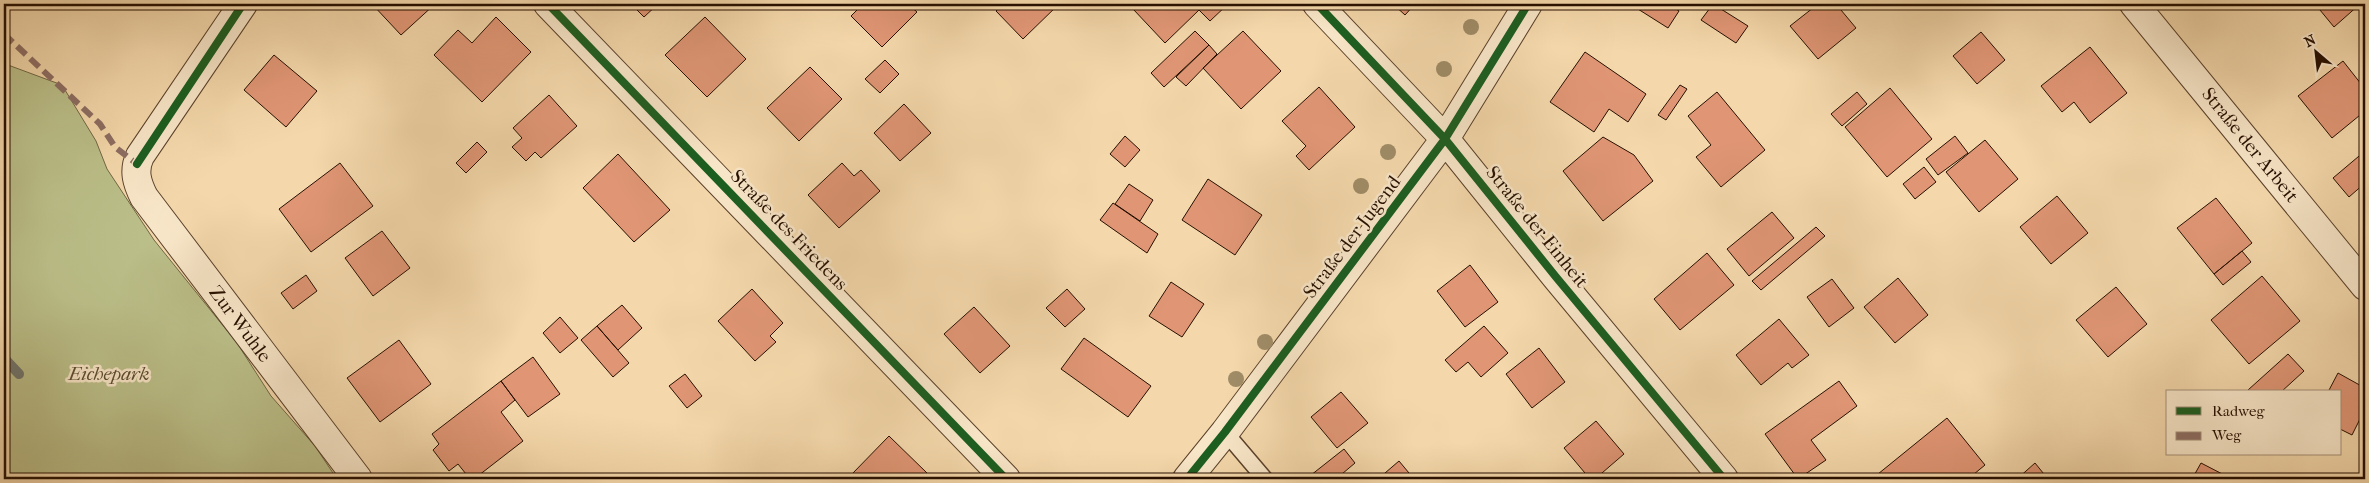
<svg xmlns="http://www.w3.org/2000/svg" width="2369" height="483" font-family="'IM FELL French Canon',serif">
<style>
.green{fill:#bbbf89;stroke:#706744}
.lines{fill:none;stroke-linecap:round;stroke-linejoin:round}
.stream{stroke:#70746d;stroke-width:10}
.building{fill:#e09675;stroke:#260f00}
.lane-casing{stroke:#5a412b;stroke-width:18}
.street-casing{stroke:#5a412b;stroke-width:30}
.lane{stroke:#f8e6c8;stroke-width:15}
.street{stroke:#f8e6c8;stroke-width:28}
.quiet{stroke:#8d6e63;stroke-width:6;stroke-dasharray:12 6;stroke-linecap:butt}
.cycleway-casing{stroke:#f8e6c8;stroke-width:11}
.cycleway{stroke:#1b5e20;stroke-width:8}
.tree{fill:#9f8c67}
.labels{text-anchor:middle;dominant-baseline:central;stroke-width:5;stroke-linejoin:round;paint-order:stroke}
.street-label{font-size:19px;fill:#260f00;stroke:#f8e6c8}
.park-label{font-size:19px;font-style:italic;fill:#5a4d30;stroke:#f8e6c8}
</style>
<rect width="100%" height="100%" fill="#f4d8ab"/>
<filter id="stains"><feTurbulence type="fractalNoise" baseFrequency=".004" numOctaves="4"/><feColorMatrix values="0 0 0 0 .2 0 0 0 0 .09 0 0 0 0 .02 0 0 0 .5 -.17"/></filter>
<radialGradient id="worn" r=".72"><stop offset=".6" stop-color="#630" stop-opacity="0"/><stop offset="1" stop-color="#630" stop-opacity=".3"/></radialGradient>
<!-- green -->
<path class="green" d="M4,65H8L62,85L96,141L107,169L154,240L237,343L271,396L315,446L337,479H4Z"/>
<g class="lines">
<!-- stream -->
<path class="stream" d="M4,358L19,374"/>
</g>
<!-- building -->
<path class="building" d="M372,4H435L401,35Z
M631,4H658L644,17Z
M863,4H908L917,12L882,47L851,16Z
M1004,4H1059L1023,39L996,11Z
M1138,4H1228L1210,21L1199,10L1165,43L1133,9Z
M1393,4H1415L1405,15Z
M1630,4H1668L1679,11L1668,28Z
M1713,4L1748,26L1736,43L1701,20Z
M1818,4H1836L1856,28L1818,59L1790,26Z
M2315,4H2360L2334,27Z
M496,17L531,52L482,102L434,55L458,30L472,43Z
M705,17L746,59L707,97L665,55Z
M1195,31L1209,45L1164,87L1151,73Z
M1243,31L1281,71L1241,109L1203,68Z
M1981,32L2005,60L1977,84L1953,56Z
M1209,45L1217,54L1186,86L1176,77Z
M2090,47L2127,93L2090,123L2074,102L2062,112L2041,86Z
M1585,52L1646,94L1628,122L1609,109L1594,132L1550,102Z
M274,55L317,91L286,127L244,90Z
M885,60L899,74L880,93L865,79Z
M2343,61L2365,89V111L2332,138L2298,96Z
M810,67L842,99L799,141L767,108Z
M1680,85L1687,89L1666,120L1658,115Z
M1319,87L1355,127L1309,170L1296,156L1306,146L1282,121Z
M1890,88L1932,139L1887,177L1845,127Z
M1717,92L1765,150L1721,187L1696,157L1711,145L1688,116Z
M1857,92L1867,104L1842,126L1831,114Z
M549,95L577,126L541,158L535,152L526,161L512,147L522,138L513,128Z
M904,104L931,133L900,161L874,133Z
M1125,136L1140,150L1125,167L1110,154Z
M1955,136L1968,153L1938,175L1926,159Z
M1603,137L1634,155L1653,181L1603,221L1563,171Z
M1985,140L2018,179L1979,212L1946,172Z
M477,142L487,152L466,173L456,163Z
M2365,151V183L2349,197L2333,178Z
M618,154L670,210L634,242L583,188Z
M340,163L373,206L311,252L279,209Z
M842,163L854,176L861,170L880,191L839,228L808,195Z
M1924,167L1936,182L1915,199L1903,184Z
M1208,179L1262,215L1235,255L1182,220Z
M1129,184L1153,200L1140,221L1115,204Z
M2057,196L2088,233L2051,264L2020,227Z
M2216,198L2252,243L2214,274L2177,228Z
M1113,203L1158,234L1147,253L1100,220Z
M1772,212L1794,238L1749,276L1727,249Z
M1816,227L1825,236L1761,290L1752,281Z
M382,231L410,268L373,296L345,258Z
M2242,251L2251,262L2223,285L2214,274Z
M1707,253L1734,285L1680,330L1654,299Z
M1470,265L1498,302L1465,327L1437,291Z
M306,275L317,291L293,309L281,293Z
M2262,276L2300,321L2249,364L2211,320Z
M1898,278L1928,315L1895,343L1864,307Z
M1832,279L1854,308L1829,327L1807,297Z
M1171,282L1204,304L1182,337L1149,316Z
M2116,287L2147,324L2108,357L2076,320Z
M752,289L783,323L770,336L776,342L755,361L718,321Z
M1067,289L1085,309L1065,327L1046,308Z
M622,305L642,328L618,350L597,326Z
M974,307L1010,346L980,373L944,334Z
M560,317L578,338L560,353L543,333Z
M1779,319L1809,355L1792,368L1788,363L1761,385L1736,355Z
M597,326L629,363L613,377L581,340Z
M1484,326L1508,353L1481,377L1468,362L1456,372L1445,360Z
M1084,338L1151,386L1128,417L1061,369Z
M399,340L431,384L380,422L347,378Z
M1539,348L1565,382L1532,408L1506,374Z
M2288,354L2304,371L2281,392H2250L2248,390Z
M533,357L560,394L528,417L501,381Z
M2338,373L2365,388V409L2352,435L2340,429V392H2328Z
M685,374L702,396L687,408L669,386Z
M501,381L515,400L501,412L523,441L474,479H470L458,464L449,471L433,450L439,444L432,434Z
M1839,381L1857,406L1811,440L1826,460L1798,479L1765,434Z
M1341,392L1368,423L1337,448L1311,417Z
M1947,418L1985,465L1968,479H1882L1878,474Z
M1596,421L1624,454L1595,479H1590L1564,448Z
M889,436L927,473L921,479H857L852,474Z
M1344,449L1355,463L1336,479H1306Z
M1399,461L1414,479H1378Z
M2035,463L2048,479H2017Z
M2201,463L2232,479H2192Z"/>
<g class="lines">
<defs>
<path id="lane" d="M1225,432L1265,479"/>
<path id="street" d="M243,4L140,156C133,171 137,183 144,197L358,479
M548,4L1006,479
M1317,4L1445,139L1556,277L1724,479
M2134,4L2365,286
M1187,479L1225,432L1445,139L1528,4"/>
</defs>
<!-- lane casing -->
<use href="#lane" class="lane-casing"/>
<!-- street casing -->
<use href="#street" class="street-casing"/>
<!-- lane -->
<use href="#lane" class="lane"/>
<!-- street -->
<use href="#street" class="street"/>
<!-- quiet -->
<path class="quiet" d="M4,34L100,124L115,147L137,164"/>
<defs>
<path id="cycleway" d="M548,4L1006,479
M1317,4L1445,139L1556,277L1724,479
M137,164L243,4
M1187,479L1225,432L1445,139L1528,4"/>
</defs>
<!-- cycleway casing -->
<use href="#cycleway" class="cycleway-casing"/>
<!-- cycleway -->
<use href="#cycleway" class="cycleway"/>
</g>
<!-- trees -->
<g class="tree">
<circle cx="1471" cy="27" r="8"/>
<circle cx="1444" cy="69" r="8"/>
<circle cx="1388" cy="152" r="8"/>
<circle cx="1361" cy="186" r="8"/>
<circle cx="1265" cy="342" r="8"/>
<circle cx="1236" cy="379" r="8"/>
</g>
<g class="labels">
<!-- street labels -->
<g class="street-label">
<text transform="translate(2250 145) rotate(51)">Straße der Arbeit</text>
<text transform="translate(1537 227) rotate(51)">Straße der Einheit</text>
<text transform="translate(789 230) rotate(46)">Straße des Friedens</text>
<text transform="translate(1352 237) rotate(-53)">Straße der Jugend</text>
<text transform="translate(240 324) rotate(53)">Zur Wuhle</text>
</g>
<!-- park labels -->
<g class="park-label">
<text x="109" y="374">Eichepark</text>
</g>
</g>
<!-- margin -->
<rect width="2369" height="483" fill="none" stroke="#f4d8ab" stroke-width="20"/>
<rect x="5" y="5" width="2359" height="473" fill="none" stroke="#260f00" stroke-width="2.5"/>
<rect x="10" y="10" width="2349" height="463" fill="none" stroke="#260f00"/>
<!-- legend -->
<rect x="2166" y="390" width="175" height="65" fill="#f8e6c8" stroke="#a49078"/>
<rect x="2176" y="407" width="25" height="8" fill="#1b5e20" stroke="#a49078"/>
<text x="2212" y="416" font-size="15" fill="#260f00">Radweg</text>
<rect x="2176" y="432" width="25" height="8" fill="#8d6e63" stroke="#a49078"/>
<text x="2212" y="440" font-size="15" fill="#260f00">Weg</text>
<!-- north arrow -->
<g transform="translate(2316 52) rotate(332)" stroke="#f8e6c8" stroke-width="4" paint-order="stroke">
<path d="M0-4L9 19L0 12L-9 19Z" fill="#260f00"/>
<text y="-8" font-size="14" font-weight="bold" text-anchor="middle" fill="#260f00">N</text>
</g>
<rect width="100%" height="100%" filter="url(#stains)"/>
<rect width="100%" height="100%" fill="url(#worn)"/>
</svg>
